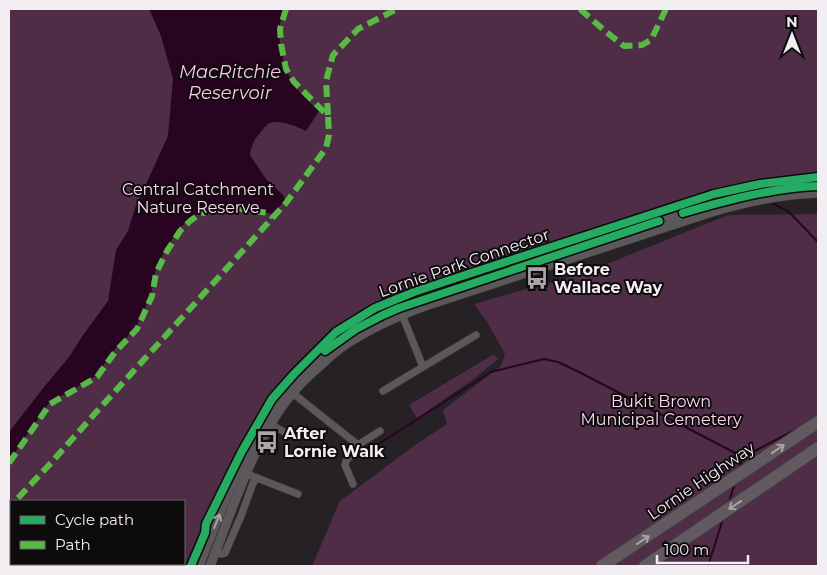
<svg xmlns="http://www.w3.org/2000/svg" width="827" height="575" font-family="Montserrat,sans-serif">
<style>
.green{fill:#502d47;fill-rule:evenodd}
.water{fill:#290420}
.lines{fill:none;stroke-linecap:round;stroke-linejoin:round}
.stream{stroke:#290420;stroke-width:2}
.minor-casing{stroke:#403c3e;stroke-width:8}
.tertiary-casing{stroke:#403c3e;stroke-width:10}
.trunk-casing{stroke:#403c3e;stroke-width:14}
.minor{stroke:#5b575a;stroke-width:7}
.tertiary{stroke:#5b575a;stroke-width:9}
.trunk{stroke:#625a60;stroke-width:12}
.quiet{stroke:#58b947;stroke-width:6;stroke-dasharray:12 6;stroke-linecap:butt}
.cycleway-casing{stroke:#0e0b0d;stroke-width:11}
.cycleway{stroke:#26ab63;stroke-width:8}
.oneway{stroke:#aaa4a8}
.oneway2{stroke:#a7a2a6}
.labels{text-anchor:middle;dominant-baseline:central;stroke-width:4;stroke-linejoin:round;paint-order:stroke}
.park-label{font-size:16px;fill:#fdd8f0;stroke:#0e0b0d}
.street-label{font-size:16px;fill:#f3eef1;stroke:#0e0b0d}
.poi-label{font-size:16px;font-weight:bold;fill:#f3eef1;stroke:#0e0b0d;text-anchor:start}
.water-label{font-size:18px;font-style:italic;fill:#fbc4ea;stroke:#0e0b0d}
</style>
<rect width="100%" height="100%" fill="#262124"/>
<!-- green -->
<path class="green" d="M9,9H818V175L772,180L735,187L704,196L468,272L382,302L339,327L307,355L274,393L243,446L184,566H9ZM11,501H184V564H11Z
M818,214V566H312L340,501L415,445L447,424L443,410L501,366L505,354L487,322L474,304L537,286L562,280L597,268L713,221L729,215Z
M494,354L498,359L475,378L417,418L409,405Z"/>
<!-- water -->
<path class="water" d="M149,9H285C283,15 280,21 279,28C278,34 280,42 281,48C286,79 296,90 319,111L306,131C298,127 277,118 268,124C265,126 262,131 260,133C254,139 251,147 250,155L266,179L283,195L285,200L273,214L242,208L219,206L199,213L188,220L179,229L165,250L155,272L151,295L135,329L113,351L96,376L49,403L9,461V432L44,387L69,357L83,335L108,301L116,250L128,231L135,208L168,136L173,79L161,36Z"/>
<g class="lines">
<!-- stream -->
<path class="stream" d="M773,204L788,211L818,242
M366,452L491,372L544,359L558,362L577,371L743,457
M740,467L743,457L797,429
M729,502L735,483
M708,566L723,519"/>
<defs>
<path id="minor" d="M401,312L423,367
M290,391L358,445
M383,391L476,335
M266,422L288,434
M247,474L298,494
M353,484L345,465L346,461L358,445L380,431
M216,552L221,554L225,553L241,516L253,483L257,478"/>
<path id="tertiary" d="M199,566C214,528 229,488 247,451C271,403 311,359 355,330C369,321 384,314 399,308L683,213C727,200 772,188 818,186
M210,566C231,514 252,446 286,401C296,388 308,376 320,366C331,355 343,345 356,338C379,324 403,314 428,305L712,212C746,202 782,194 818,193"/>
<path id="trunk" d="M602,566L818,422
M645,566L818,448"/>
</defs>
<!-- minor casing -->
<use href="#minor" class="minor-casing"/>
<!-- tertiary casing -->
<use href="#tertiary" class="tertiary-casing"/>
<!-- trunk casing -->
<use href="#trunk" class="trunk-casing"/>
<!-- minor -->
<use href="#minor" class="minor"/>
<!-- tertiary -->
<use href="#tertiary" class="tertiary"/>
<!-- trunk -->
<use href="#trunk" class="trunk"/>
<!-- quiet -->
<path class="quiet" d="M580,9L605,31L624,46L642,45L651,40L666,9
M328,115L326,81L333,55L358,29L397,9
M9,463L50,404L97,377L115,352L137,329L152,296L156,273L167,251L180,231L190,221L200,214L219,208L242,209L268,213L273,217
M18,498L51,463L90,419L286,203L326,148L329,135L328,116L294,82L286,69L281,44L280,29L286,9"/>
<defs>
<path id="cycleway" d="M683,213C727,200 772,188 818,186
M325,351L356,329L383,315L399,308L659,221
M191,566L205,533L206,524L241,453L272,399L294,374L336,332L375,308L414,292L453,279L714,194L760,184L818,177"/>
</defs>
<!-- cycleway casing -->
<use href="#cycleway" class="cycleway-casing"/>
<!-- cycleway -->
<use href="#cycleway" class="cycleway"/>
</g>
<!-- one-way arrows -->
<defs><path id="oneway-shaft" d="M-6 0H5M1.5-3L5.5 0L1.5 3" fill="none" stroke-width="1.6" stroke-linecap="round" stroke-linejoin="round" transform="scale(1.25)"/></defs>
<g class="oneway">
<use href="#oneway-shaft" transform="translate(778 449) rotate(-34)"/>
<use href="#oneway-shaft" transform="translate(735 505) rotate(146)"/>
<use href="#oneway-shaft" transform="translate(643 540) rotate(-34)"/>
</g>
<use class="oneway2" href="#oneway-shaft" transform="translate(217 521) rotate(-68)"/>
<!-- icons -->
<defs>
<symbol id="bus-bare" viewBox="-9 -9 18 18"><path d="M-5-6H5V4H4V6H2V4H-2V6H-4V4H-5ZM-3.5-4V0h7V-4ZM-3.5 1.2v1.5H-2V1.2ZM2 1.2v1.5H3.5V1.2Z" fill="#aba6a9" stroke="#0e0b0d" stroke-width="2.5" paint-order="stroke"/></symbol>
</defs>
<g fill-rule="evenodd">
<use href="#bus-bare" x="521" y="262" width="32" height="32"/>
<use href="#bus-bare" x="251" y="426" width="32" height="32"/>
</g>
<g class="labels">
<!-- park labels -->
<g class="park-label">
<text x="198" y="189">Central Catchment<tspan x="198" dy="18">Nature Reserve</tspan></text>
<text x="661" y="401">Bukit Brown<tspan x="661" dy="18">Municipal Cemetery</tspan></text>
</g>
<!-- street labels -->
<g class="street-label">
<text transform="translate(464 263) rotate(-19)">Lornie Park Connector</text>
<text transform="translate(701 481) rotate(-34)">Lornie Highway</text>
</g>
<!-- poi labels -->
<g class="poi-label">
<text x="554" y="269">Before<tspan x="554" dy="18">Wallace Way</tspan></text>
<text x="284" y="433">After<tspan x="284" dy="18">Lornie Walk</tspan></text>
</g>
<!-- water labels -->
<g class="water-label">
<text x="230" y="72">MacRitchie<tspan x="230" dy="21">Reservoir</tspan></text>
</g>
</g>
<!-- border -->
<rect width="827" height="575" fill="none" stroke="#f3eef1" stroke-width="20"/>
<!-- legend -->
<rect x="10" y="500" width="175" height="65" fill="#0e0b0d" stroke="#6a6668"/>
<rect x="20" y="516" width="25" height="8" fill="#26ab63" stroke="#6a6668"/>
<text x="55" y="525" font-size="15" fill="#f3eef1">Cycle path</text>
<rect x="20" y="541" width="25" height="8" fill="#58b947" stroke="#6a6668"/>
<text x="55" y="550" font-size="15" fill="#f3eef1">Path</text>
<!-- north arrow -->
<g transform="translate(792 35)" stroke="#0e0b0d" stroke-width="4" paint-order="stroke">
<path d="M0-4L9 19L0 12L-9 19Z" fill="#f3eef1"/>
<text y="-8" font-size="14" font-weight="bold" text-anchor="middle" fill="#f3eef1">N</text>
</g>
<!-- scale -->
<path d="M657 555v8h91v-8" fill="none" stroke="#f3eef1" stroke-width="2.5"/>
<text x="664" y="555" font-size="15" fill="#f3eef1" stroke="#0e0b0d" stroke-width="4" paint-order="stroke">100 m</text>
</svg>
